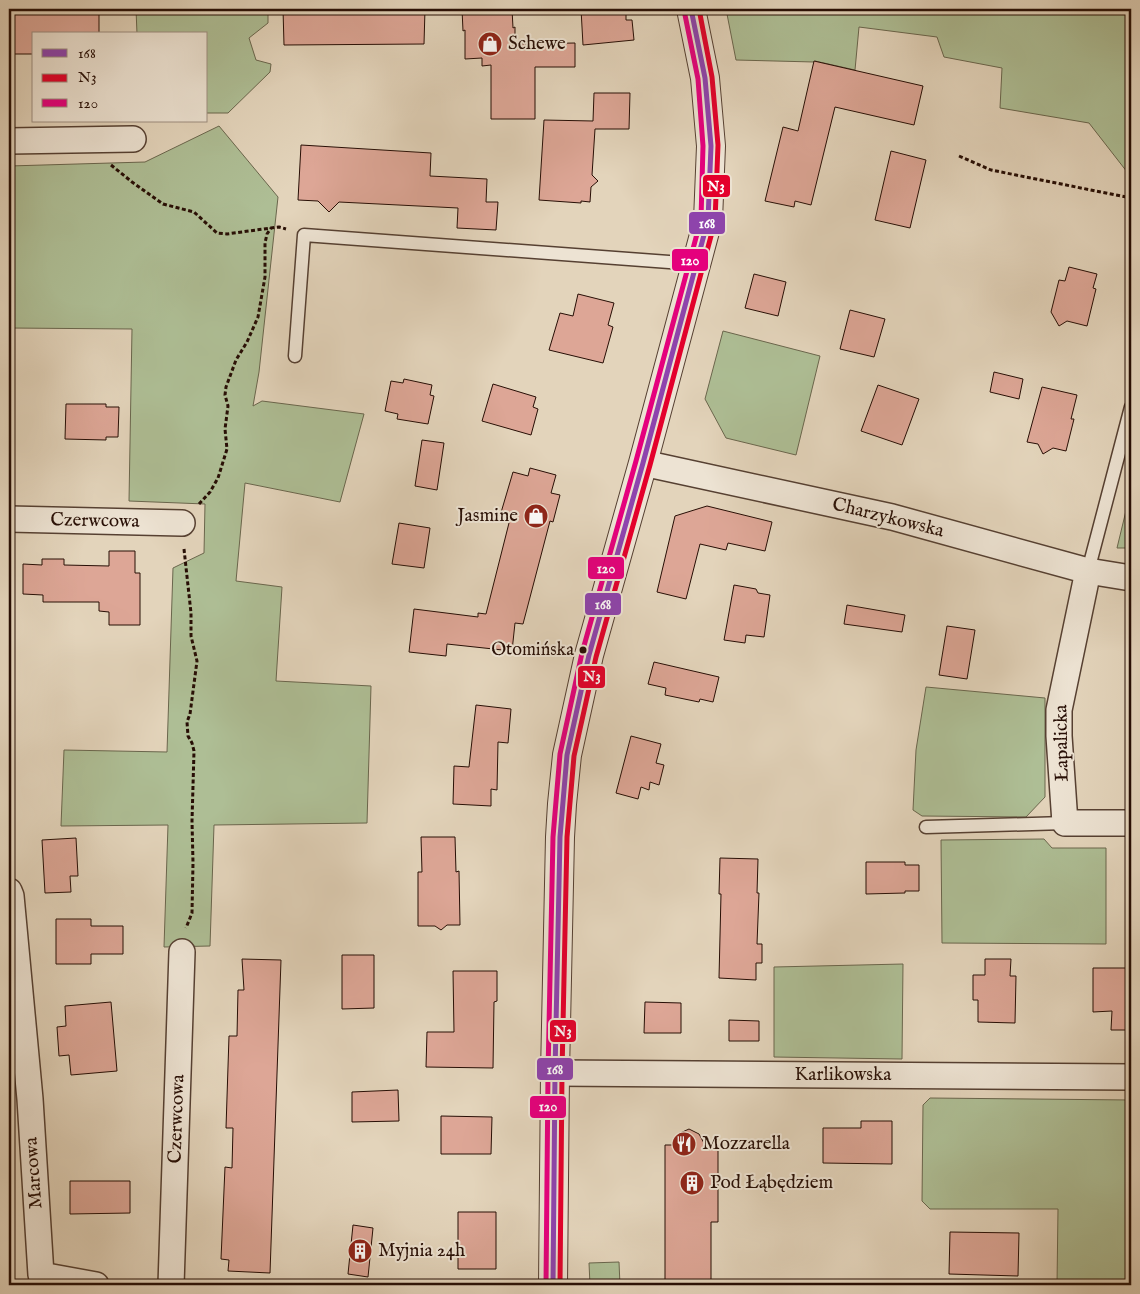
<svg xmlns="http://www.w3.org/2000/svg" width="1140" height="1294" font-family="'IM FELL English',serif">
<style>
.green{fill:#aebe95;stroke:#6a664d}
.building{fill:#dda696;stroke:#270e05}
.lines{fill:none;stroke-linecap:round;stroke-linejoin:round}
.service-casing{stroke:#564032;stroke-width:15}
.minor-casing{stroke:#564032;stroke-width:28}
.tertiary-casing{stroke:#564032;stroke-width:30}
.path{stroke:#270e05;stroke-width:3;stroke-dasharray:4 2.5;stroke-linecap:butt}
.service{stroke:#ede3d3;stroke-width:12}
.minor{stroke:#ede3d3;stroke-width:25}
.tertiary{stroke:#ede3d3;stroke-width:28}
.bus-1-casing{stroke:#ede3d3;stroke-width:9}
.bus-2-casing{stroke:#ede3d3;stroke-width:9}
.bus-3-casing{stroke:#ede3d3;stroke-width:9}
.bus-1{stroke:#8e44ad;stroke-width:5}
.bus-2{stroke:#e4002b;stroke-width:5}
.bus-3{stroke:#e5007d;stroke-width:5}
.bus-dot{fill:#270e05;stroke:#ede3d3;stroke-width:2}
.labels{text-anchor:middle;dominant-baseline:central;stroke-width:4;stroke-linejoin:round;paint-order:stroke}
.bus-label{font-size:18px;fill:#270e05;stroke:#ede3d3;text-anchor:end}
.poi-label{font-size:19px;fill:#270e05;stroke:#ede3d3;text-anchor:start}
.street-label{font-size:19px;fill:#270e05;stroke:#ede3d3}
.line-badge{stroke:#ede3d3;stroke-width:2}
.badge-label{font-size:14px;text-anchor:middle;font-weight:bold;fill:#fff}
</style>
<rect width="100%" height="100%" fill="#e3d4bb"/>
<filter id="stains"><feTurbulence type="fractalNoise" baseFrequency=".004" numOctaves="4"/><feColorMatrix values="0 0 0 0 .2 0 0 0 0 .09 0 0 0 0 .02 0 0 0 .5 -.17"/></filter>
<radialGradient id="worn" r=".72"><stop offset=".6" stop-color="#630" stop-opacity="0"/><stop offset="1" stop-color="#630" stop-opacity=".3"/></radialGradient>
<!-- green -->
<path class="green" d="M136,9H268V23L249,38L256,60L271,64L270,72L228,113H206V34H137Z
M726,9H1131V177L1089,123L1000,108L1002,68L944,57L937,37L859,27L855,70L815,61L814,62L736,60Z
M219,126L278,197L259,372L253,406L262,401L364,414L340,502L245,483L236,581L282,587L276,681L371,686L367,823L214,825L210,946L164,947L168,825L61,826L64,750L167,752L173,568L204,553L205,504L129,501L132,329L9,328V166L145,162Z
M723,331L820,356L796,455L726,438L705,399Z
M1131,490V548H1117Z
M926,687L1045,698V797L1026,817L922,816L913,810L916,750Z
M1044,839L1052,848H1106V944L942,943L941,840Z
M903,964L902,1059L774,1057V967Z
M930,1098L1131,1100V1285H1057L1058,1209H930L922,1201L923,1105Z
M619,1262L620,1285H590L589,1263Z"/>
<!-- building -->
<path class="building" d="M40,9H51L54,11L99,10V34H34V54H13V12L37,11Z
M283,9H425L424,44L284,45Z
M462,9H512L513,28L515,27V44L575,43V67H535V119H491V65L482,66V58L465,59V30L463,31Z
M581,9H626V20H632L634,40L583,45Z
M814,61L923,86L914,125L835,107L811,205L795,201L794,207L765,201L783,127L798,131Z
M594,93H630L629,129H595L592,175L598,181L591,187L590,202L581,201V203L539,200L544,120L593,121Z
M301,145L431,153L430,176L487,179L486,202H498L496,230L457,228L458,208L339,202L329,212L318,201L298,200Z
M891,151L926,160L910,228L875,220Z
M1069,267L1097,274L1093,288L1096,289L1087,326L1067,321L1059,326L1051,312L1059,280L1065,281Z
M754,274L786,282L778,316L745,308Z
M578,294L614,303L608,325L613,327L603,363L549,350L560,313L573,316Z
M850,310L885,319L874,357L840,349Z
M994,372L1023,379L1019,399L990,392Z
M404,379L432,385L430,395L434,396L428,424L397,419L398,414L385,411L391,381L403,383Z
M493,384L536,397L533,407L538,409L531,435L482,421Z
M878,385L919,399L902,445L861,431Z
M1042,387L1077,395L1071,419H1074L1066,451L1053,448L1043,454L1038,444L1027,442Z
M66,404H106V407H119L118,437H106V440L65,439Z
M422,440L444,443L437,490L415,486Z
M530,468L556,475L551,493L560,495L553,522L550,521L523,624L515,623L512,651L447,644L446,656L409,652L414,609L478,617V613L486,614L510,519L500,516L513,472L528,476Z
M707,506L772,522L765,551L728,543L726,550L700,544L686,599L657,592L675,516Z
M399,523L430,528L424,568L392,564Z
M109,551H135V573H140V625H109V612L99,611V602H43V595L23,594V564L42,565V559H64V565L109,566Z
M734,585L756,589L758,593L770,595L764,637L746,635L745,643L724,640Z
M847,605L905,615L902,632L844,624Z
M947,626L975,630L967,679L939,675Z
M654,662L719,677L713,702L700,699L699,702L665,695L666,688L648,684Z
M476,705L511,709L508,743L498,742L497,790L491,789V806L453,804L454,766L469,767Z
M631,736L661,744L656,763L664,765L659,785L650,782L649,790L641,787L638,799L616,793Z
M421,837H455L456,872L459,871L460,925H447L441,930L435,926H418V872H422Z
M76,838L78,876H70L71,892L45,893L42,840Z
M720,858L758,859L757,893H759L757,944H762V963H756V980L719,978L721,894H719Z
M866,862H905V865H919V891H905V893L866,894Z
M56,919H91V926H123V954H91V964H56Z
M342,955H374V1008L342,1009Z
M242,959L281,960L270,1273L228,1271L229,1260L221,1259L225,1167L232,1168L233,1128H226L229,1036H237L238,990H244Z
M985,959H1011L1010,976H1016L1015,1023L978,1022V1000H973V975H985Z
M1093,968H1131V1030H1111L1112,1011L1093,1012Z
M453,971H497V1001L494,1002L493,1068L426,1067L427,1032H454Z
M111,1002L117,1071L71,1075L69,1055L59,1056L57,1027L66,1026L65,1006Z
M645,1002L681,1003V1033H644Z
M729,1020L759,1021V1041H729Z
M398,1090L399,1121L352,1122V1092Z
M441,1116L492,1117L491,1154H441Z
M861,1121H892V1164L823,1163V1128H861Z
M689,1129L699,1134L705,1145H718V1222H711V1285H665V1145H672L678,1134Z
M70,1181H130V1213L70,1214Z
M458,1212H496V1269H458Z
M353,1225L373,1228L368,1277L348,1274Z
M950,1232L1019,1233L1018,1276L949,1274Z"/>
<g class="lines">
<defs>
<path id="service" d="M295,356L304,235L696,264
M1088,571L1131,407
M926,827L1065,823"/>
<path id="minor" d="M9,141L133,139
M643,463L892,517L1088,571L1131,578
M9,519L182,523
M1088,571L1059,710V736L1065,823H1131
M9,891L11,896L30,1099L41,1275L96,1285
M555,1073L1131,1077
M171,1285L182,952"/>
<path id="tertiary" d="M553,1285L555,1073L560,837L562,804L567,755L589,655L643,463L708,220L711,146L705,78L691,9"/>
</defs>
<!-- service casing -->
<use href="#service" class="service-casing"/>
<!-- minor casing -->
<use href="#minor" class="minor-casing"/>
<!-- tertiary casing -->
<use href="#tertiary" class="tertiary-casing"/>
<!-- path -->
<path class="path" d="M959,156L991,170L1131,198
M111,165L132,182L163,204L194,212L217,233L227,234L271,228L279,227L286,229
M199,504L210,492L218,478L227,449L225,429L228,406L225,395L226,387L236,360L247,342L258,317L265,277V243L267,234L271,228
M184,549L191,613V636L197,661L190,714L187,722L188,736L192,743L194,751L192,821L193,863L192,913L186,928"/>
<!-- service -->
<use href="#service" class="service"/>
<!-- minor -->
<use href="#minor" class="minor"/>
<!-- tertiary -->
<use href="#tertiary" class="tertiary"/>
<defs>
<path id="bus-1" d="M553,1285L555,1073L560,837L567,755L589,655L643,463L708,220L711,146L705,78L691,9"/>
<path id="bus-2" d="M560,1285L562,1073L567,837L574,756L596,657L650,465L715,221L718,145L712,77L699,9"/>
<path id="bus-3" d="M546,1285L548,1073L553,837L560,754L582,653L636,461L701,219L703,146L698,79L684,10"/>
</defs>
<!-- bus-1 casing -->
<use href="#bus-1" class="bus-1-casing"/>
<!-- bus-2 casing -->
<use href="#bus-2" class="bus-2-casing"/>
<!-- bus-3 casing -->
<use href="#bus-3" class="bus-3-casing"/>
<!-- bus-1 -->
<use href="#bus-1" class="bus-1"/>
<!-- bus-2 -->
<use href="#bus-2" class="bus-2"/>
<!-- bus-3 -->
<use href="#bus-3" class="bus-3"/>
</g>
<!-- icons -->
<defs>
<symbol id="shop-disc" viewBox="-11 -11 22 22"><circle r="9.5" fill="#8f2418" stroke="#ede3d3"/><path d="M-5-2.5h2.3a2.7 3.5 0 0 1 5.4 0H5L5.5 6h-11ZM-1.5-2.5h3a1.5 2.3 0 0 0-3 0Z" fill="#fff"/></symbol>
<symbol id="restaurant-disc" viewBox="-11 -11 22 22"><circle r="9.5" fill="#8f2418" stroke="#ede3d3"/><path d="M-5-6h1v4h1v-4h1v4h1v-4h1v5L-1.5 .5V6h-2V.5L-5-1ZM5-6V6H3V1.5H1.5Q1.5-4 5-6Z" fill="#fff"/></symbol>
<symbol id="building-disc" viewBox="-11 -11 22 22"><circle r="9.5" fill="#8f2418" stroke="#ede3d3"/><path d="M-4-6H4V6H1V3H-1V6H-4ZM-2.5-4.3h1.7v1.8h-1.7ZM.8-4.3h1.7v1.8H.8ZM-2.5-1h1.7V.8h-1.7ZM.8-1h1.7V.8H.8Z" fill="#fff"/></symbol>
</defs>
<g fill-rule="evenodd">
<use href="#shop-disc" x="476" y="30" width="28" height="28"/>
<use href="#shop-disc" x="522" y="502" width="28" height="28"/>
<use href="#restaurant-disc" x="670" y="1130" width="28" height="28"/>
<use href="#building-disc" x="678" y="1169" width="28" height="28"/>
<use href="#building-disc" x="346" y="1237" width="28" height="28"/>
</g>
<!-- markers -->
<circle class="bus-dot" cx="583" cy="650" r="4.5"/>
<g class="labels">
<!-- bus labels -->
<g class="bus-label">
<text x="574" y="650">Otomińska</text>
</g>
<!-- poi labels -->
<g class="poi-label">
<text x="508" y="44">Schewe</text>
<text x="518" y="516" text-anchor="end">Jasmine</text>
<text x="702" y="1144">Mozzarella</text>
<text x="710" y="1183">Pod Łąbędziem</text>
<text x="378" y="1251">Myjnia 24h</text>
</g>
<!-- street labels -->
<g class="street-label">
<text transform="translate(888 518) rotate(14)">Charzykowska</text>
<text transform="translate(95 521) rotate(1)">Czerwcowa</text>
<text transform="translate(1062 743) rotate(-91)">Łapalicka</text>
<text x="843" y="1075">Karlikowska</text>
<text transform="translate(177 1119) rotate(-88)">Czerwcowa</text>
<text transform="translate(34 1173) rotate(-94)">Marcowa</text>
</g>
</g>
<g class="line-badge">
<rect x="702" y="174" width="29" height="24" rx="5" fill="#e4002b"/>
<rect x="688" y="211" width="38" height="24" rx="5" fill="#8e44ad"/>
<rect x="671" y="248" width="38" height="24" rx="5" fill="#e5007d"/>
<rect x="587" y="556" width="38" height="24" rx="5" fill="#e5007d"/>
<rect x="584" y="592" width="38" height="24" rx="5" fill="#8e44ad"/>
<rect x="577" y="665" width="29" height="24" rx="5" fill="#e4002b"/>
<rect x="549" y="1019" width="28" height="24" rx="5" fill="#e4002b"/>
<rect x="536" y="1057" width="38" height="24" rx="5" fill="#8e44ad"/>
<rect x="529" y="1095" width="38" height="24" rx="5" fill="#e5007d"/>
</g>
<g class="badge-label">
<text x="716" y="191">N3</text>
<text x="707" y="228">168</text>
<text x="690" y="265">120</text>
<text x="606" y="573">120</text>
<text x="603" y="609">168</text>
<text x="592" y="681">N3</text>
<text x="563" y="1036">N3</text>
<text x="555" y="1074">168</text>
<text x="548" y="1111">120</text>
</g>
<!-- margin -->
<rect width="1140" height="1294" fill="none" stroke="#e3d4bb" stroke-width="30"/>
<rect x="10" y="10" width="1120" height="1274" fill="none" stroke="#270e05" stroke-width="2.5"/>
<rect x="15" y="15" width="1110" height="1264" fill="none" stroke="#270e05"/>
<!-- legend -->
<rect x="32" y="32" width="175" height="90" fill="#ede3d3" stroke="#9e8e81"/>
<rect x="42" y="49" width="25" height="8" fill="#8e44ad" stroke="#9e8e81"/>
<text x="78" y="58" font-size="15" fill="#270e05">168</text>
<rect x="42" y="74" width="25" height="8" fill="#e4002b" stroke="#9e8e81"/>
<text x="78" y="82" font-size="15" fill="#270e05">N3</text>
<rect x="42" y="99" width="25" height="8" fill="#e5007d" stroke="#9e8e81"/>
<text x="78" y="108" font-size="15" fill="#270e05">120</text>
<rect width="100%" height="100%" filter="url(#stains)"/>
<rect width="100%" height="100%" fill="url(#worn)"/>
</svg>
